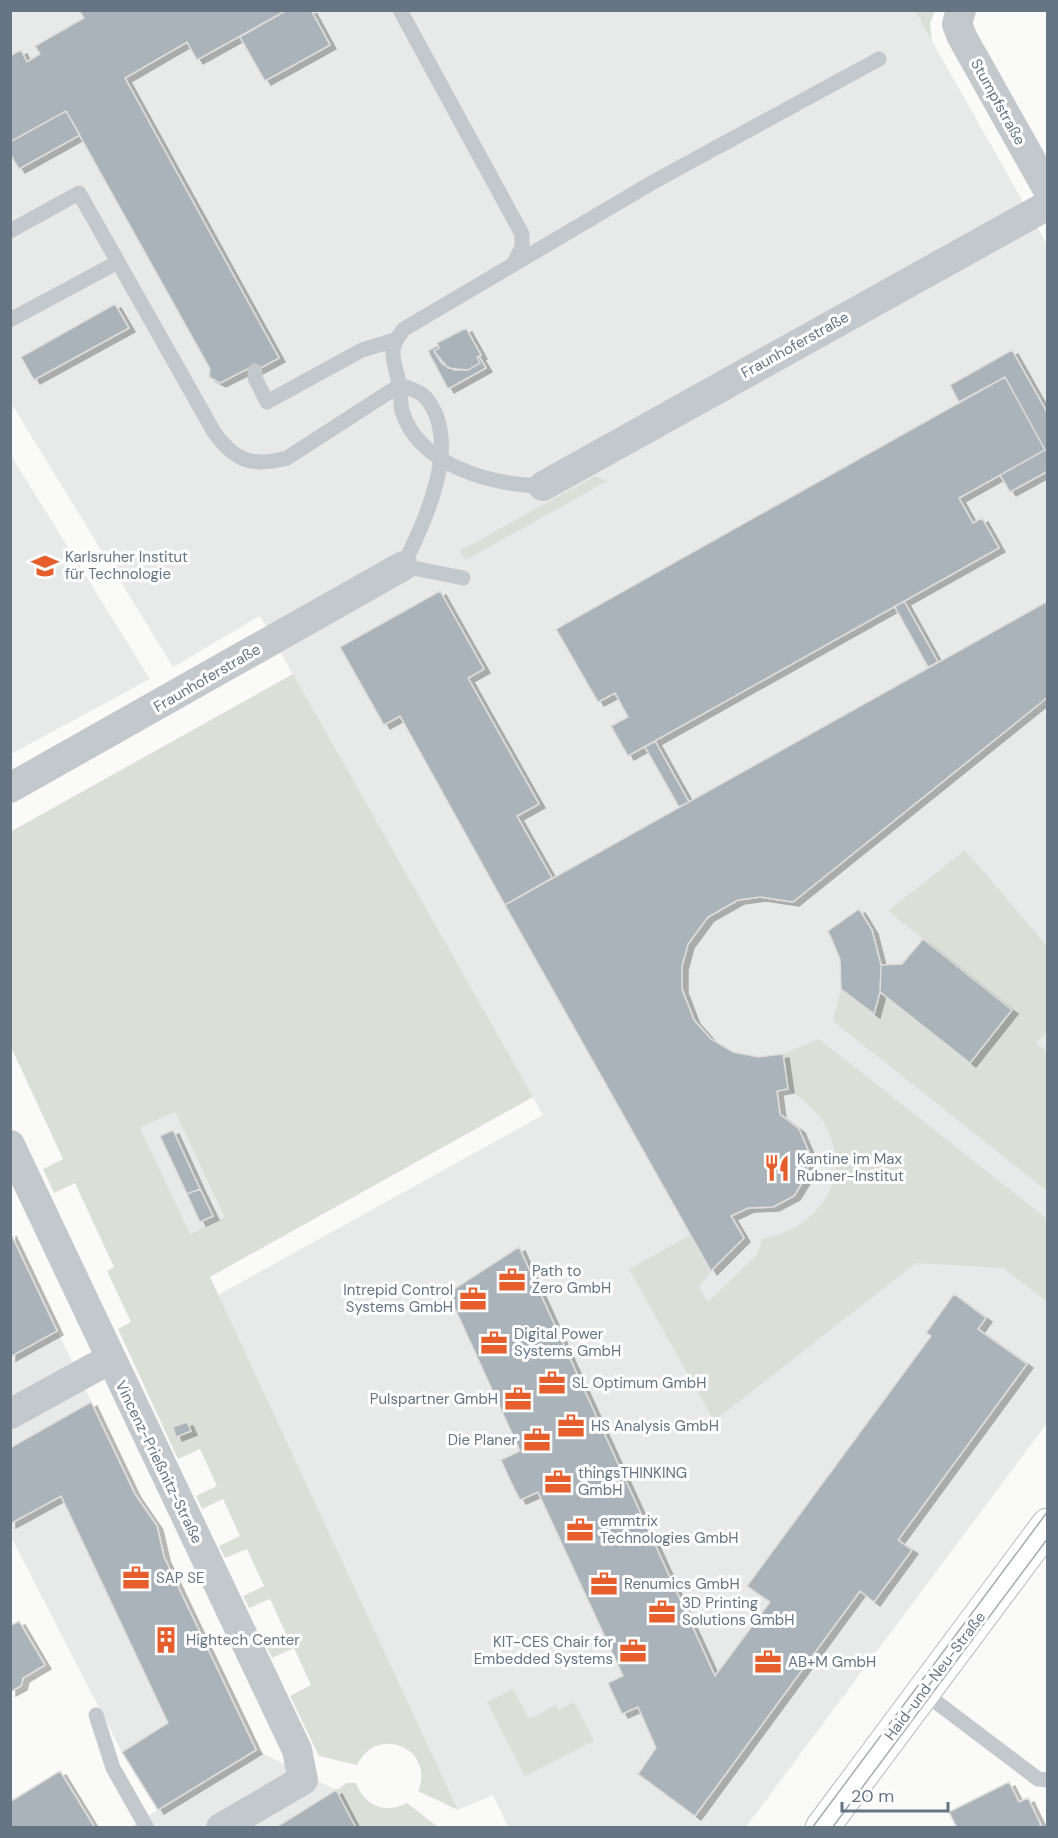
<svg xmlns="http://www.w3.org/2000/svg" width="1058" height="1838" font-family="'DM Sans',sans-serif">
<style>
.built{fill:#e8e9e9}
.green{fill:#dadfd7;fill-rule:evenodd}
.building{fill:#aab3b9;stroke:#dcdcda;stroke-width:1.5;filter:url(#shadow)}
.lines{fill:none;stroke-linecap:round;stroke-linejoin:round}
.secondary-casing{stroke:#b6bbc0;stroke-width:35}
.lane{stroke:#c3c8cc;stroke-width:15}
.street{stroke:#c3c8cc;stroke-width:30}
.secondary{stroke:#fff;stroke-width:33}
.tram{stroke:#a4abb1;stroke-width:1.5}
.labels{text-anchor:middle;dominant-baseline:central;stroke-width:6;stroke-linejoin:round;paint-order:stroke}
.street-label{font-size:15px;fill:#657583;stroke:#fff}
.poi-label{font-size:15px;fill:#657583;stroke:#fff;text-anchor:start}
</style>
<defs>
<filter id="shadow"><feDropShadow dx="6" dy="4" stdDeviation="0" flood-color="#0004"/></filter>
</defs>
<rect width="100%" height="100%" fill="#fafaf8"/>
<!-- built -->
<path class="built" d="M11,11H915L1047,244V1423L746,1827H508L493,1795L458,1810L218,1295L543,1115L260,616L173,667L11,403Z
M10,454L150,679L11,754H10Z
M175,1112L224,1218L189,1234L140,1128Z
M10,1232L135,1493L157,1526L164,1557L256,1750L336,1790L356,1827H130L158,1810L122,1752L11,1537Z"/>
<!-- green -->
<path class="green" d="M915,11H935L930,23L932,41Z
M595,476L607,481L466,560L460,551Z
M293,674L533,1097L210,1277L458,1810L418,1791C436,1749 377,1723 357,1765L319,1756L290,1696L311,1685L294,1648L272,1658L266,1645L287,1636L270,1599L249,1608L243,1596L264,1586L247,1549L225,1558L219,1546L240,1536L223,1499L202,1509L196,1496L217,1486L200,1449L178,1459L118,1329L131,1322L107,1271L114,1267L75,1183L54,1193L43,1169L63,1159L11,1047L10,832ZM175,1112L224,1217L190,1234L140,1128Z
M965,850L1047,946V1032L1036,1043L1047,1052V1191L833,1021L841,989L874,1014L880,992L970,1063L1012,1010L888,911Z
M819,1039L1047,1219V1302L1003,1268L916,1263L714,1421L629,1269L690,1235L711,1271L699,1287L708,1302L757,1255L762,1239C820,1229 857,1175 822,1120C813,1107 800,1098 788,1089L783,1054Z
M513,1689L529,1719L556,1705L559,1710L574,1702L594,1741L525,1776L487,1702Z
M347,1783H356C364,1805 385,1815 407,1803L438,1827H356L336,1790Z"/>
<!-- building -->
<path class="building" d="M79,10H287L197,60L187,42L125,78L279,358L255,371L253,366L220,383L209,377L210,369L66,111L10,142V56L21,50L27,62L40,54L35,46L84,18Z
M287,10H311L330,45L265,81L240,37Z
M66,111L80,135L19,169L10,154V142Z
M115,304L129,328L34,380L21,357Z
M466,328L481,355L477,357L480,363L468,370H454L442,364L434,351L439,348L437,343Z
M438,345L439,348L434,351L448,368L468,370L480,363L477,357L479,356L486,368L448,389L428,351Z
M1012,350L1048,414V471L1010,492L1000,475L1045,450L1005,377L959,402L950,385Z
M1005,377L1045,450L959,498L973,523L982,518L999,548L628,756L611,726L628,717L615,693L598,702L556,629Z
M440,591L484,669L468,678L539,804L517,816L552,878L505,905L400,716L384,725L340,647Z
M904,601L938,662L928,667L895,607Z
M1048,601V697L793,902L760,897L738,900L708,917L688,944L682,966V989L694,1020L711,1039L733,1052L758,1057L783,1054L788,1089L777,1091L780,1114L799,1129L809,1152L807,1175L794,1196L773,1207L748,1208L731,1216L744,1238L711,1271L505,905Z
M655,741L689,802L679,807L645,747Z
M859,909L872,930L881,965L880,992L874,1014L841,989L840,959L828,931Z
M923,939L1012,1010L970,1063L880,992L881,965L902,964Z
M173,1130L200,1189L187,1194L160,1136Z
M200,1189L213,1216L200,1222L187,1194Z
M10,1232L57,1331L10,1357Z
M519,1247L715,1676L770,1602L747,1586L931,1336L926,1333L954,1294L986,1318L978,1329L1027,1364L898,1540L912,1550L874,1602L860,1591L695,1816L638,1774L656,1748L638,1707L622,1714L608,1683L623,1676L538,1492L520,1500L510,1480L501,1460L520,1451L448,1293Z
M91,1402L135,1494L157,1526L164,1557L256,1750L158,1810L122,1752L168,1723L61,1496L10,1524V1448Z
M187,1422L191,1431L176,1437L173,1427Z
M19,1621L45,1665L23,1678L21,1686L10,1692V1626Z
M60,1771L95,1828H10V1802Z
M1009,1782L1019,1802L1028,1798L1041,1825L1036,1828H957L949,1812Z
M336,1790L356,1828H275Z"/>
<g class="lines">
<defs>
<path id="secondary" d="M822,1828L1048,1525"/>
</defs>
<!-- secondary casing -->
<use href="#secondary" class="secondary-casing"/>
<!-- lane -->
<path class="lane" d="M400,10L522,234V247L513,265
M10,231L79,193L214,432C235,462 253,467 287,458L400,385
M10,320L118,262
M255,371V378L267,402L362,350L395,340
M400,385C407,388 420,391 425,397C464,441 424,523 403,566L463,578
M543,486C492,485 419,466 402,411C400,402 401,392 399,383C394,358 386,351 404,329L655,181L879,59
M923,1692L1038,1779L1048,1780
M96,1715L113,1768L147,1828"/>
<!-- street -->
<path class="street" d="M961,10L957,24L962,37L1048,190
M543,486L1048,205
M10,788L403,566
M10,1145L297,1750L303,1780L221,1828
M10,1414L110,1359"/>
<!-- secondary -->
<use href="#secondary" class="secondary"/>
<!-- tram -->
<path class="tram" d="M812,1828L1048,1511
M832,1828L1048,1538"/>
</g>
<!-- icons -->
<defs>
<symbol id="university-bare" viewBox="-9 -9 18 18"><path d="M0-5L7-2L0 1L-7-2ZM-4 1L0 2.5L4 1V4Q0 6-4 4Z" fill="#e65e2c" stroke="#fff" stroke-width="2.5" paint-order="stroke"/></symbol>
<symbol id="restaurant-bare" viewBox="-9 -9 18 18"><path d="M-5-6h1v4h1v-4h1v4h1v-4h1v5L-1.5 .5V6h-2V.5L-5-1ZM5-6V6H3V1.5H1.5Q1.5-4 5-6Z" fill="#e65e2c" stroke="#fff" stroke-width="2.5" paint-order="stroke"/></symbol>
<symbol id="office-bare" viewBox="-9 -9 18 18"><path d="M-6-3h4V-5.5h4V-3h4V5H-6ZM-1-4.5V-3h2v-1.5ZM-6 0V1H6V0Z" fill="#e65e2c" stroke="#fff" stroke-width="2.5" paint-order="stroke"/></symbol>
<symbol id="building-bare" viewBox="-9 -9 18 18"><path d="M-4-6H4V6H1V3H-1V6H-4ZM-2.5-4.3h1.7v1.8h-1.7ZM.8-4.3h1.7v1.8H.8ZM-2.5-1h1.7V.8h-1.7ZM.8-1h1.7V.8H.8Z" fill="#e65e2c" stroke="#fff" stroke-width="2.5" paint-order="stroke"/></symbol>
</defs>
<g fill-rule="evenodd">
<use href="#university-bare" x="26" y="547" width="38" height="38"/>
<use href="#restaurant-bare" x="758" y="1149" width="38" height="38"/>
<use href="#office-bare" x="493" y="1261" width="38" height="38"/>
<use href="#office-bare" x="454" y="1280" width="38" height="38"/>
<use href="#office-bare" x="475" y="1324" width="38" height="38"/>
<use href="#office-bare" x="533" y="1364" width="38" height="38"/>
<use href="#office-bare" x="499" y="1380" width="38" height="38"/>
<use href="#office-bare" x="552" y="1407" width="38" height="38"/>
<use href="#office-bare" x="518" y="1421" width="38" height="38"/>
<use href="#office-bare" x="539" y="1463" width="38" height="38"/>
<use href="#office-bare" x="561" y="1511" width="38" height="38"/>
<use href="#office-bare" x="117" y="1559" width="38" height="38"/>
<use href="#office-bare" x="585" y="1565" width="38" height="38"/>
<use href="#office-bare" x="643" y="1593" width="38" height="38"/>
<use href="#building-bare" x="147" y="1621" width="38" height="38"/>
<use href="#office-bare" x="614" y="1632" width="38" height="38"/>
<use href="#office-bare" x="749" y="1643" width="38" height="38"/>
</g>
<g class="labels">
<!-- street labels -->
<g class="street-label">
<text transform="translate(998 102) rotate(61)">Stumpfstraße</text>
<text transform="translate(795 345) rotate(-29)">Fraunhoferstraße</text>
<text transform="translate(207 678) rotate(-30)">Fraunhoferstraße</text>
<text transform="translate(159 1462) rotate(64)">Vincenz-Prießnitz-Straße</text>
<text transform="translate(935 1676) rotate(-53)">Haid-und-Neu-Straße</text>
</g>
<!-- poi labels -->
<g class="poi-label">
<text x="65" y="557">Karlsruher Institut<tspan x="65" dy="17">für Technologie</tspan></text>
<text x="797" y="1159">Kantine im Max<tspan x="797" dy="17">Rubner-Institut</tspan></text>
<text x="532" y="1271">Path to<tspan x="532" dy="17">Zero GmbH</tspan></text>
<text x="453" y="1290" text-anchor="end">Intrepid Control<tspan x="453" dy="17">Systems GmbH</tspan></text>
<text x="514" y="1334">Digital Power<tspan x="514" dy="17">Systems GmbH</tspan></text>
<text x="572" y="1383">SL Optimum GmbH</text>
<text x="498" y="1399" text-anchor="end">Pulspartner GmbH</text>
<text x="591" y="1426">HS Analysis GmbH</text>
<text x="517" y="1440" text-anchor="end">Die Planer</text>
<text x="578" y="1473">thingsTHINKING<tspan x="578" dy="17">GmbH</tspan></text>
<text x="600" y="1521">emmtrix<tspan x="600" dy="17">Technologies GmbH</tspan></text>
<text x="156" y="1578">SAP SE</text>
<text x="624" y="1584">Renumics GmbH</text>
<text x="682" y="1603">3D Printing<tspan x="682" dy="17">Solutions GmbH</tspan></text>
<text x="186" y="1640">Hightech Center</text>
<text x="613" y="1642" text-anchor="end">KIT-CES Chair for<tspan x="613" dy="17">Embedded Systems</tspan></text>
<text x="788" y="1662">AB+M GmbH</text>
</g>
</g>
<!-- border -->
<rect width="1058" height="1838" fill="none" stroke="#657583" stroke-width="24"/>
<!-- scale -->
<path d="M842 1802v9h106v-9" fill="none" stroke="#657583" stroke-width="3"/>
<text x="851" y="1802" font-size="18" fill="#657583" stroke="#ffffff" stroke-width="4.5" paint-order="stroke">20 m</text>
</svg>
